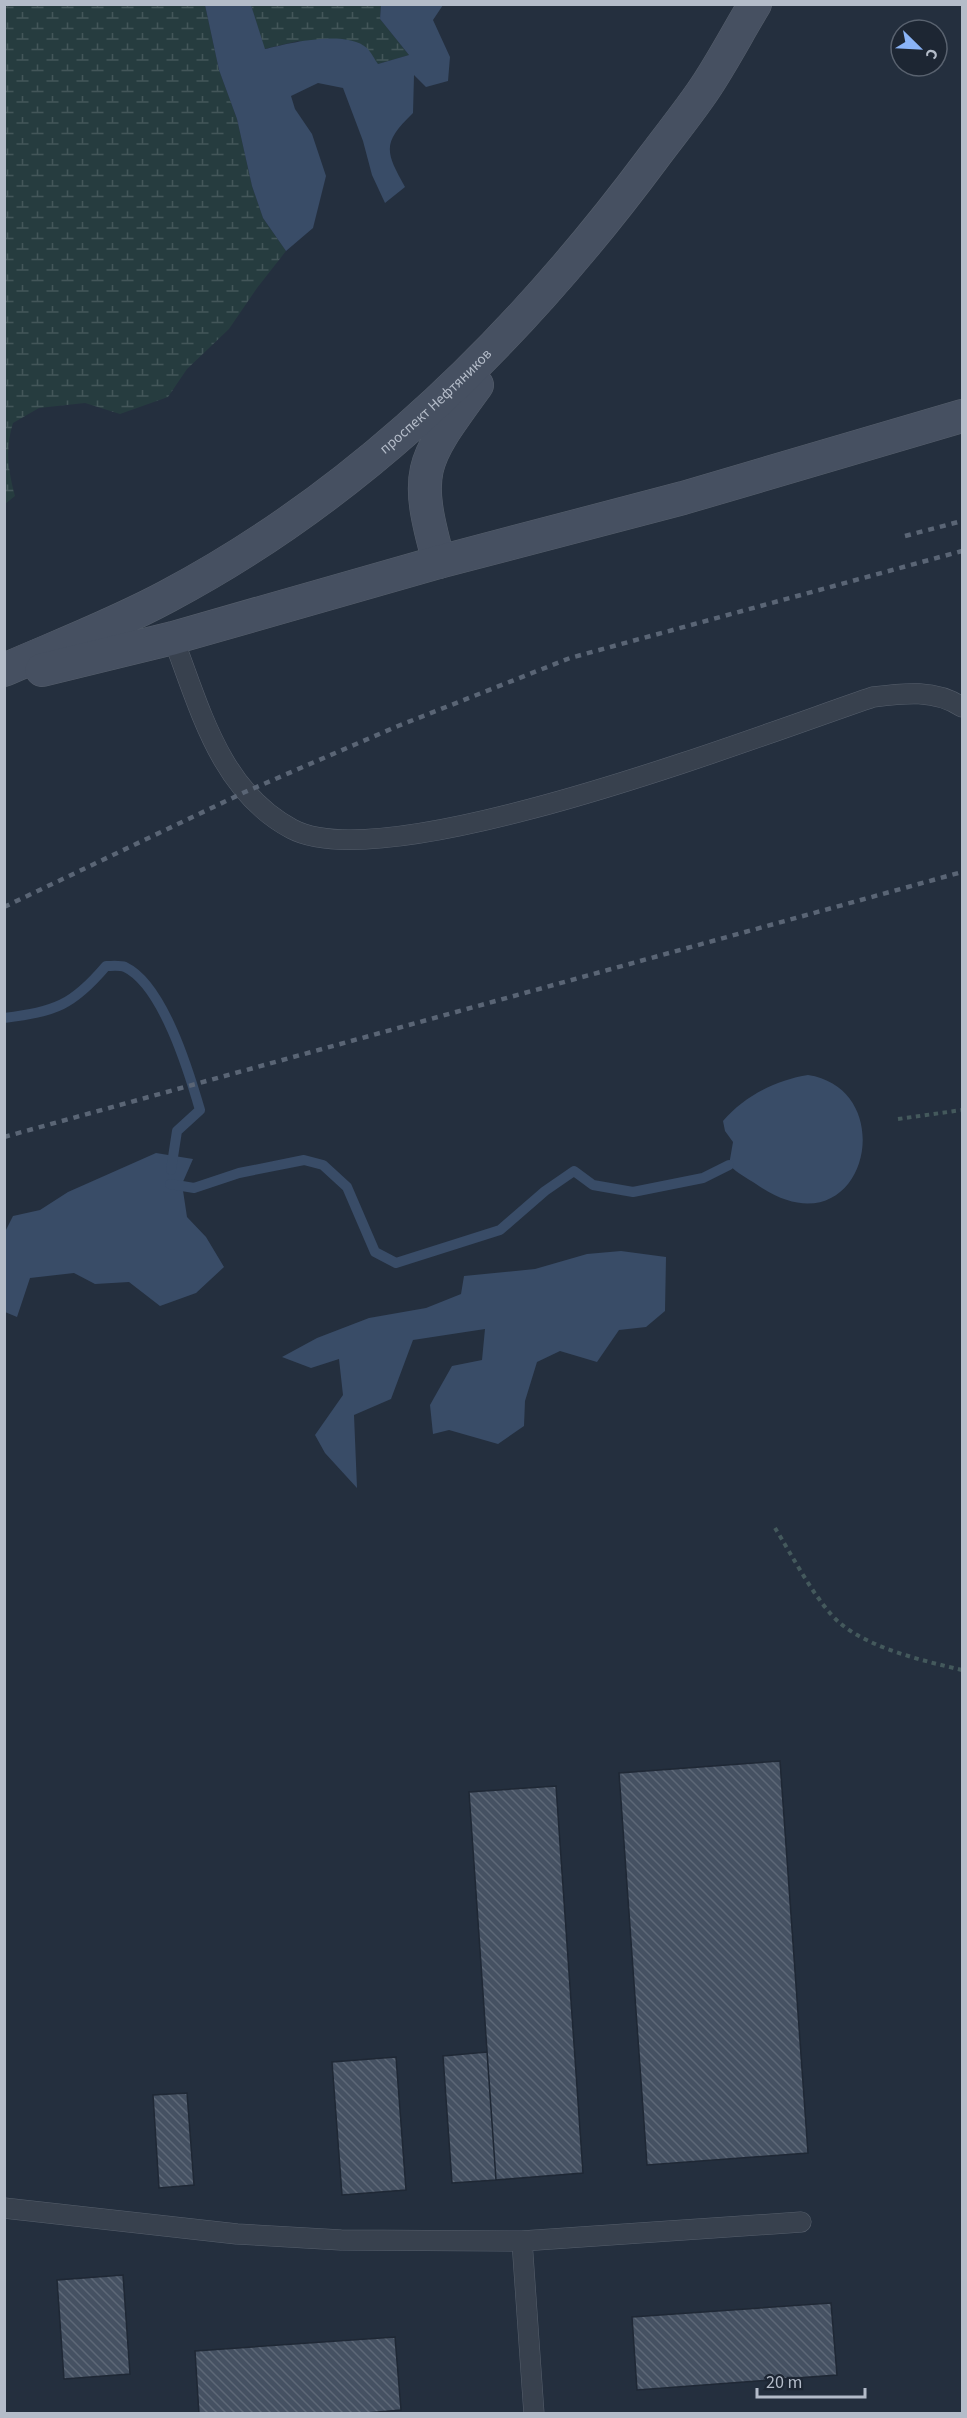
<svg xmlns="http://www.w3.org/2000/svg" width="967" height="2418" font-family="'Source Sans 3',sans-serif">
<style>
.wetland{fill:url(#wetland-marsh)}
.water{fill:#394c67}
.lines{fill:none;stroke-linecap:round;stroke-linejoin:round}
.stream{stroke:#394c67;stroke-width:10}
.building{fill:url(#building-back-hatch);stroke:#1f2835;stroke-width:1.5}
.lane-casing{stroke:#565f6c;stroke-width:21}
.secondary-casing{stroke:#565f6c;stroke-width:34}
.path{stroke:#44595c;stroke-width:4;stroke-dasharray:4.5 4.5;stroke-linecap:butt}
.lane{stroke:#38414e;stroke-width:20}
.secondary{stroke:#465061;stroke-width:33}
.rail{stroke:#5a6575;stroke-width:4.5;stroke-dasharray:6 6;stroke-linecap:butt}
.labels{text-anchor:middle;dominant-baseline:central;stroke-width:6;stroke-linejoin:round;paint-order:stroke}
.street-label{font-size:15px;fill:#b4bcc9;stroke:#1d2633}
</style>
<defs>
<pattern id="wetland-marsh" width="20" height="14" patternUnits="userSpaceOnUse" patternTransform="scale(1.5)"><rect width="20" height="14" fill="#263c3f"/><path d="M1 5h8M5 5V1M11 12h8M15 12V8" fill="none" stroke="#435659"/></pattern>
<pattern id="building-back-hatch" width="6" height="6" patternUnits="userSpaceOnUse" patternTransform="scale(1.5)"><rect width="6" height="6" fill="#455162"/><path d="M-1 5l2 2M0 0l6 6M5-1l2 2" fill="none" stroke="#5d6877"/></pattern>
</defs>
<rect width="100%" height="100%" fill="#242f3e"/>
<!-- wetland -->
<path class="wetland" d="M5,5H205L219,70L237,119L252,186L263,218L286,251L257,288L229,329L187,369L168,397L120,414L85,403L39,408L13,423C5,449 8,470 15,496L5,504Z
M251,5H381L380,19L409,55L378,64L298,41L264,49Z"/>
<!-- water -->
<path class="water" d="M205,5H251L265,49C289,43 346,29 367,48C371,52 375,60 378,64L409,55L380,19L381,5H443L433,20L450,57L448,81L426,87L414,75L413,113C382,143 385,151 405,187L385,203L372,175L363,141L343,88L318,83L291,96L295,109L312,134L326,176L313,228L286,251L263,218L252,186L237,119L219,70Z
M808,1075C905,1090 864,1260 756,1184C747,1178 737,1173 729,1165L733,1142L725,1131L723,1121C744,1096 776,1080 808,1075Z
M156,1153L193,1159L182,1184L187,1217L206,1237L224,1267L196,1293L160,1306L129,1282L95,1284L74,1273L30,1278L17,1317L5,1312V1232L13,1216L40,1210L68,1192Z
M621,1251L666,1257L665,1311L646,1327L619,1330L597,1362L560,1351L537,1362L525,1401L524,1426L498,1444L449,1430L433,1434L430,1405L452,1366L482,1360L485,1329L413,1340L391,1399L354,1415L357,1488L325,1453L315,1435L343,1395L339,1359L311,1368L282,1357L317,1338L369,1318L426,1308L461,1294L464,1276L535,1269L587,1254Z"/>
<g class="lines">
<!-- stream -->
<path class="stream" d="M4,1018C56,1011 72,1006 106,966C112,966 120,965 125,967C163,985 189,1072 200,1110L177,1131L171,1170
M170,1184L194,1188L239,1173L304,1160L323,1165L347,1187L375,1252L396,1263L500,1230L545,1191L574,1171L593,1185L633,1192L703,1178L729,1165"/>
</g>
<!-- building -->
<path class="building" d="M780,1761L808,2153L647,2165L619,1773Z
M556,1786L583,2173L496,2180L469,1792Z
M487,2052L496,2180L452,2183L443,2056Z
M396,2057L406,2190L342,2195L332,2062Z
M187,2093L194,2185L159,2188L153,2095Z
M123,2275L130,2374L64,2379L57,2280Z
M831,2303L837,2375L637,2390L632,2317Z
M395,2337L401,2410L355,2414H199L195,2351Z"/>
<g class="lines">
<defs>
<path id="lane" d="M173,638C200,708 220,791 292,829C388,880 763,734 873,697C904,693 935,689 962,707
M4,2208L237,2234L341,2240L522,2241
M534,2414L522,2241L801,2222"/>
<g id="secondary">
<path d="M439,562C413,469 421,462 477,385"/>
<path id="s1" d="M4,670C59,646 116,624 168,596C362,493 523,333 653,158C670,135 689,112 705,88C723,61 738,32 755,4"/>
<path d="M42,670L173,638L439,562L683,498L962,416"/>
</g>
</defs>
<!-- lane casing -->
<use href="#lane" class="lane-casing"/>
<!-- secondary casing -->
<use href="#secondary" class="secondary-casing"/>
<!-- path -->
<path class="path" d="M898,1119L962,1110
M775,1528C792,1555 817,1604 841,1624C872,1649 924,1661 962,1670"/>
<!-- lane -->
<use href="#lane" class="lane"/>
<!-- secondary -->
<use href="#secondary" class="secondary"/>
<!-- rail -->
<path class="rail" d="M905,536L962,521
M4,907L245,792L398,726L570,658L962,551
M4,1137L962,872"/>
</g>
<g class="labels">
<!-- street labels -->
<g class="street-label">
<text stroke="none"><textPath href="#s1" startOffset="512">проспект Нефтяников</textPath></text>
</g>
</g>
<!-- border -->
<rect width="967" height="2418" fill="none" stroke="#b4bcc9" stroke-width="12"/>
<!-- north arrow -->
<g transform="translate(919 48) rotate(114)"><circle r="28" fill="#1d2633" stroke="#59626f" stroke-width="1.5"/>
<path d="M0-4.5L10 22L0 15L-10 22Z" fill="#8ab4f8"/>
<text y="-9" font-size="16" font-weight="bold" text-anchor="middle" fill="#b4bcc9">С</text>
</g>
<!-- scale -->
<path d="M757 2388v9h108v-9" fill="none" stroke="#b4bcc9" stroke-width="3"/>
<text x="766" y="2388" font-size="18" fill="#b4bcc9" stroke="#1d2633" stroke-width="4.5" paint-order="stroke">20 m</text>
</svg>
